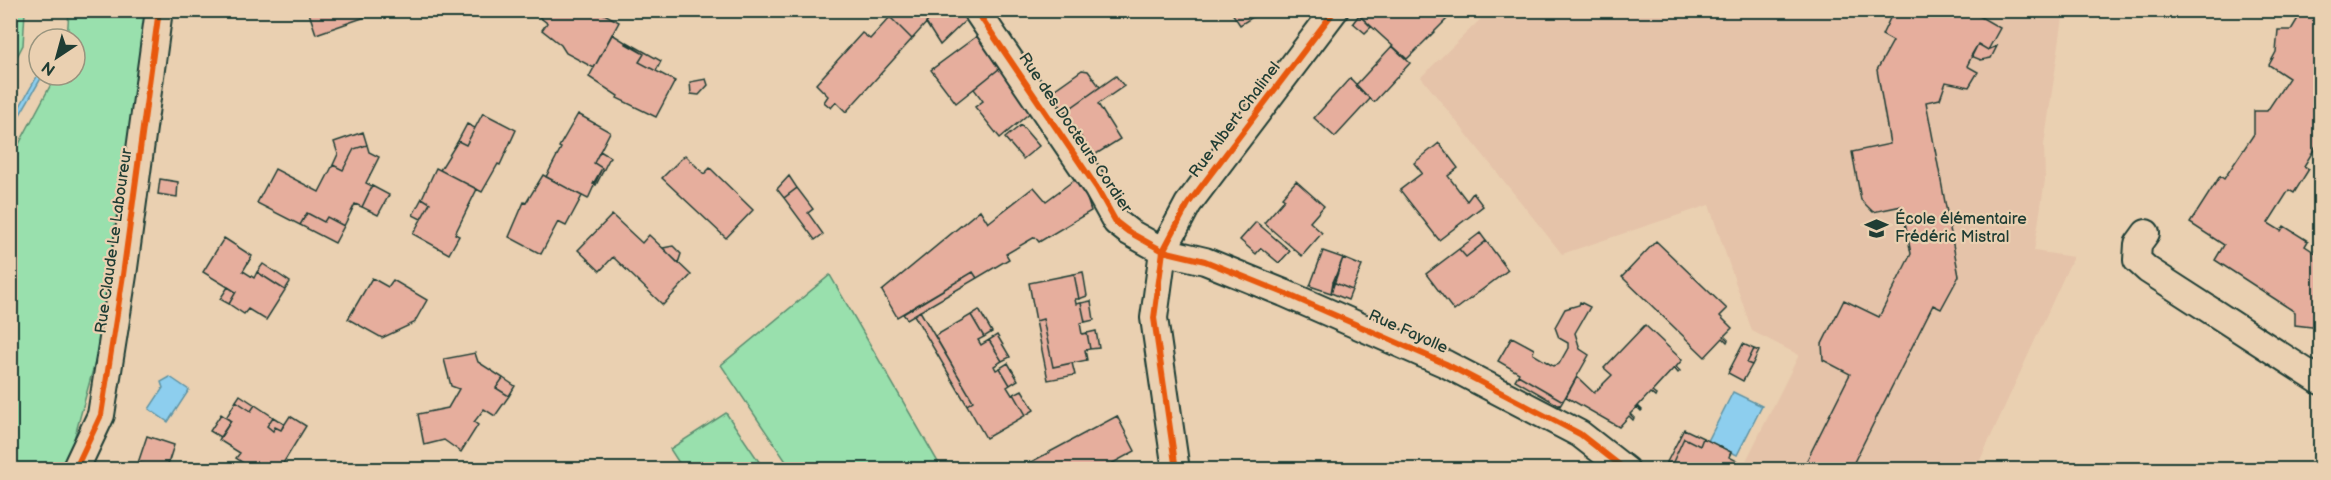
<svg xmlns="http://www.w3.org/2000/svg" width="2331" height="480" font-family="'Balsamiq Sans',sans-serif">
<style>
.built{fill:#e5c3a9}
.green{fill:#99e0ad;stroke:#5c8e70;stroke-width:1.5}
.water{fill:#8dceee;stroke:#6194a4;stroke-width:1.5}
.building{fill:#e6ae9d;stroke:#1f3d34;stroke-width:1.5}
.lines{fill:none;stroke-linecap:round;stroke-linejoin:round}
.minor-casing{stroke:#1f3d34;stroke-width:30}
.minor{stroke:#ead0b1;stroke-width:26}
.cycleway-casing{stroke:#ead0b1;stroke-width:10}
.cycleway{stroke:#e8590c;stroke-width:6}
.labels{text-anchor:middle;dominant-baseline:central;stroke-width:4.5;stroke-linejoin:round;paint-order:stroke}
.street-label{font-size:16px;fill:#1f3d34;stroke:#ead0b1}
.poi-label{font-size:16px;fill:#1f3d34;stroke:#ead0b1;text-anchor:start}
</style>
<rect width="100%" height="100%" fill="#ead0b1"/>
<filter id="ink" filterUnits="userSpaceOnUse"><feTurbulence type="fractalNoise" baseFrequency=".0167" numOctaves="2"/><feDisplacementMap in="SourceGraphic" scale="12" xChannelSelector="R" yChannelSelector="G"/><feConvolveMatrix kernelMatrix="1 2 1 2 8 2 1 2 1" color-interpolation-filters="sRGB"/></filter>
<g filter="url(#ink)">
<!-- built -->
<path class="built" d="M1489,11H2064L2044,145L2045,180L2034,251L2073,257L1976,469H1742L1799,355L1752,331L1709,205L1562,254L1421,77Z"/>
<!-- green -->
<path class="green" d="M11,10L25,11L23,45L11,68Z
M69,11H146L98,351L70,454L62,469L11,470V159L56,75H75V39H67Z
M830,275L942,469H791L721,365Z
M726,413L764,469H683L670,449Z"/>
<!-- water -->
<path class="water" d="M39,73V75H43L11,130V122Z
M170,377L189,390L168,422L149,409L163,388L161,382Z
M1733,392L1762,406L1737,455L1708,441Z"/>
<!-- building -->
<path class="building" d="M308,10H376L377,13L316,34Z
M530,10H597L619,22L594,68L566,53L561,45L542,30L547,23Z
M883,10H938L912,39Z
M938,10H959L966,20L940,45L926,23Z
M1230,10H1264L1240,25Z
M1362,10H1417L1424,17L1428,13L1426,10H1456L1407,59L1359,15Z
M1894,10H1982L1979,16L2000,28L1988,50L1978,44L1967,66L1978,72L1969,87L1946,82L1940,99L1926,102L1959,276L1941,309L1933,305L1850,470H1802L1850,374L1823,360L1822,344L1844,300L1879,317L1911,254L1902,206L1873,212L1861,200L1852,152L1890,144L1877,70L1893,41L1882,35Z
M2303,10H2320V140L2304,166L2309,169L2294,193L2289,190L2268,223L2281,231L2284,226L2308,241L2305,246L2320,256V328L2295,325V312L2215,260L2224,245L2190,223L2220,176L2224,179L2254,134V111H2267L2289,78L2269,65L2276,52L2278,30H2291Z
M1359,15L1371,27L1365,33L1353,23Z
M890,17L912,39L846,112L836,102L831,108L824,102L828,96L816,84L862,33L870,39Z
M612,34L644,54L639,62L675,81L656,117L617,98L618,96L589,77Z
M977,36L1000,68L956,103L931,70Z
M627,42L661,61L656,71L639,62L644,54L626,44Z
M1978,44L1988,50L1997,46L1991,58L1981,60L1971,56Z
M1392,46L1410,63L1374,102L1355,86Z
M1000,68L1032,111L1000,138L975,107L983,101L974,89Z
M1082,70L1088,71L1100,87L1065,112L1051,92Z
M1116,76L1124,86L1098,104L1120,139L1093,156L1065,112Z
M1350,78L1370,99L1335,137L1314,118Z
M706,79L708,85L699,95L691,94L690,82Z
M483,113L516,130L500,165L498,164L482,192L440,170L458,141L466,145Z
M578,114L610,132L594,163L602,168L588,199L546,177L561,148L559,147Z
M467,124L475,128L466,145L458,141Z
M1021,125L1039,146L1023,159L1005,138Z
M363,132L367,145L354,149L343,170L333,165L338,154L334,142Z
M1439,143L1458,168L1448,176L1467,201L1473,193L1483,206L1439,240L1400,190L1422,173L1414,163Z
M367,145L369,152L379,157L366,183L372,186L362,207L355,204L344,226L327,217L324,222L307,213L300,225L257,203L275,169L319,192L333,165L343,170L354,149Z
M600,151L610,157L596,185L593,184L602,168L594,163Z
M685,155L704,174L710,168L753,210L726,238L662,178Z
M436,168L477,189L455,234L459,236L449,254L413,234L430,203L422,198Z
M543,175L582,196L566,226L558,222L541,254L509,237L524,202L526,203Z
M789,176L797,188L784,198L777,189Z
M1077,178L1084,189L1091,211L1039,242L1035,237L1006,254L1009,259L977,278L973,272L897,317L882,291L980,210L988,223L1034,187L1046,201Z
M160,179L178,182L177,197L158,194Z
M1296,181L1324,206L1310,222L1322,233L1302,256L1264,223L1285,199L1282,197Z
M372,186L389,195L378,215L362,207Z
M797,188L813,209L808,213L823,234L815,240L784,198Z
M422,198L430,203L421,219L413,215Z
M307,213L324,222L327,217L344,226L335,243L300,225Z
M612,215L642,243L649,235L691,275L663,305L613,257L600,271L578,250Z
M1256,222L1290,251L1279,263L1261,248L1256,254L1240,240Z
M1480,233L1486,241L1466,257L1459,249Z
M224,238L252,256L243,271L254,278L257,272L285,290L266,320L248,309L244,314L229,304L236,292L203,272Z
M1486,241L1508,270L1454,311L1426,274L1459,249L1466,257Z
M1656,241L1727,309L1720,316L1732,328L1724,336L1728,340L1727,342L1723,338L1705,357L1622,277Z
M673,246L681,254L678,263L663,248Z
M1323,251L1343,258L1331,293L1310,286Z
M1343,258L1362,266L1352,290L1333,282Z
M263,264L290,282L285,290L257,272Z
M973,272L977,278L907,319L903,314Z
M1083,272L1087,296L1079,299L1074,274Z
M1074,274L1079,299H1075L1076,304L1081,303L1085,322L1080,323L1082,334L1087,333L1090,349L1085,350L1087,360L1053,367L1043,319L1036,321L1029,283Z
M372,278L388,287L393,280L427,300L414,323L382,338L348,319Z
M1333,282L1352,290L1348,300L1331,293Z
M228,287L236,292L229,304L220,299Z
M1091,301L1094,320L1085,322L1081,303Z
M1580,302L1590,307L1575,333L1580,349L1589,355L1563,401L1518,375L1519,373L1498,361L1512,337L1534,349L1533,354L1553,366L1559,364L1568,348V343L1559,338L1555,327L1565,309L1579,305Z
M979,310L992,332L984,337L971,315Z
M920,311L973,401L967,405L914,315Z
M971,315L984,337L978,340L981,345L989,340L1002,361L994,366L996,370L1000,368L1010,385L1007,387L1012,395L1014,394L1026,415L986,438L967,405L973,401L935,336Z
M1043,319L1053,367L1072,363L1075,375L1048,380L1036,321Z
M1645,325L1682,360L1676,367L1680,371L1678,373L1674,368L1652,392L1656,395L1655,397L1650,393L1638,406L1642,410L1641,411L1637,407L1630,414L1634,418L1633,420L1629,416L1619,427L1566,397L1577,377L1594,393L1612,375L1604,368Z
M1096,331L1099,348L1090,349L1087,333Z
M997,335L1010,357L1002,361L989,340Z
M1743,344L1754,349L1747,363L1752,365L1743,381L1728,373Z
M1754,349L1759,351L1752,365L1747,363Z
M475,353L478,362L503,378L496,388L509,396L495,416L484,409L474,422L478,425L461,452L444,440L424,445L418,414L448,408L459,389L451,386L444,359Z
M1008,363L1018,380L1010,385L1000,368Z
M1518,375L1563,401L1560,406L1515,380Z
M503,378L515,386L509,396L496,388Z
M1022,390L1034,410L1026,415L1014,394Z
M240,395L255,405L251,411L236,401Z
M236,401L251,411L255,405L273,417L267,426L273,431L275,427L281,430L290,416L306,426L279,470H254L236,458L240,453L219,440L231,421L226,418Z
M221,414L231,421L220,437L210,431Z
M1117,416L1135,451L1100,470H1016Z
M273,417L284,424L281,430L275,427L273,431L267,426Z
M1684,429L1703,438L1700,446L1684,438L1672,464L1667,462Z
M147,436L174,445L166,470L138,463Z
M1684,438L1700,446L1703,438L1731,452L1729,457L1745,465L1743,470H1664L1667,462L1672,464Z
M1293,463L1294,470H1263V468Z"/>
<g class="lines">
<defs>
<path id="minor" d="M976,10L1097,188L1116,222L1129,232L1163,251L1205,261L1284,293L1446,364L1580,434L1626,470
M2146,233L2138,244L2137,260L2148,270L2320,381
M75,470L101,415L123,275L159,10
M1176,470L1154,318L1163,251L1188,204L1335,10"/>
</defs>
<!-- minor casing -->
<use href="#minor" class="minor-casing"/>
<!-- minor -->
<use href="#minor" class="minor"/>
<defs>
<path id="cycleway" d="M976,10L1097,188L1116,222L1129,232L1163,251L1205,261L1284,293L1446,364L1580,434L1626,470
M75,470L101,415L123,275L159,10
M1176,470L1154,318L1163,251L1188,204L1335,10"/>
</defs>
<!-- cycleway casing -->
<use href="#cycleway" class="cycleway-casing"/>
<!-- cycleway -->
<use href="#cycleway" class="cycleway"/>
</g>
</g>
<!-- icons -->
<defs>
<symbol id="school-bare" viewBox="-9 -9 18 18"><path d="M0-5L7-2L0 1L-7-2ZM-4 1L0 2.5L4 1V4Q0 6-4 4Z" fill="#1f3d34" stroke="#ead0b1" stroke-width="2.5" paint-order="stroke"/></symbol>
</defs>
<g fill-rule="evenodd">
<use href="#school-bare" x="1860" y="212" width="33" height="33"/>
</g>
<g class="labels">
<!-- street labels -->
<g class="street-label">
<text transform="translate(1235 120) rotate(-53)">Rue Albert Chalinel</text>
<text transform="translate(1075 133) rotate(56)">Rue des Docteurs Cordier</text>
<text transform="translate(114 241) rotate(-82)">Rue Claude Le Laboureur</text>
<text transform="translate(1408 332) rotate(24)">Rue Fayolle</text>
</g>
<!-- poi labels -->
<g class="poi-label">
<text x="1895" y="219">École élémentaire<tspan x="1895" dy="18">Frédéric Mistral</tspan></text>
</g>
</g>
<!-- margin -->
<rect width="2331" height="480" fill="none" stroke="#ead0b1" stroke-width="36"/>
<rect x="18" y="18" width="2295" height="444" fill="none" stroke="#1f3d34" stroke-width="2" filter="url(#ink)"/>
<!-- north arrow -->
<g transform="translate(57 57) rotate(216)"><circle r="28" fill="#ead0b1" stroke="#99957f" stroke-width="1.5"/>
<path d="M0-4.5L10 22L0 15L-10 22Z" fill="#1f3d34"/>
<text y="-9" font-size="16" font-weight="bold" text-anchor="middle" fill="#1f3d34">N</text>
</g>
</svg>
